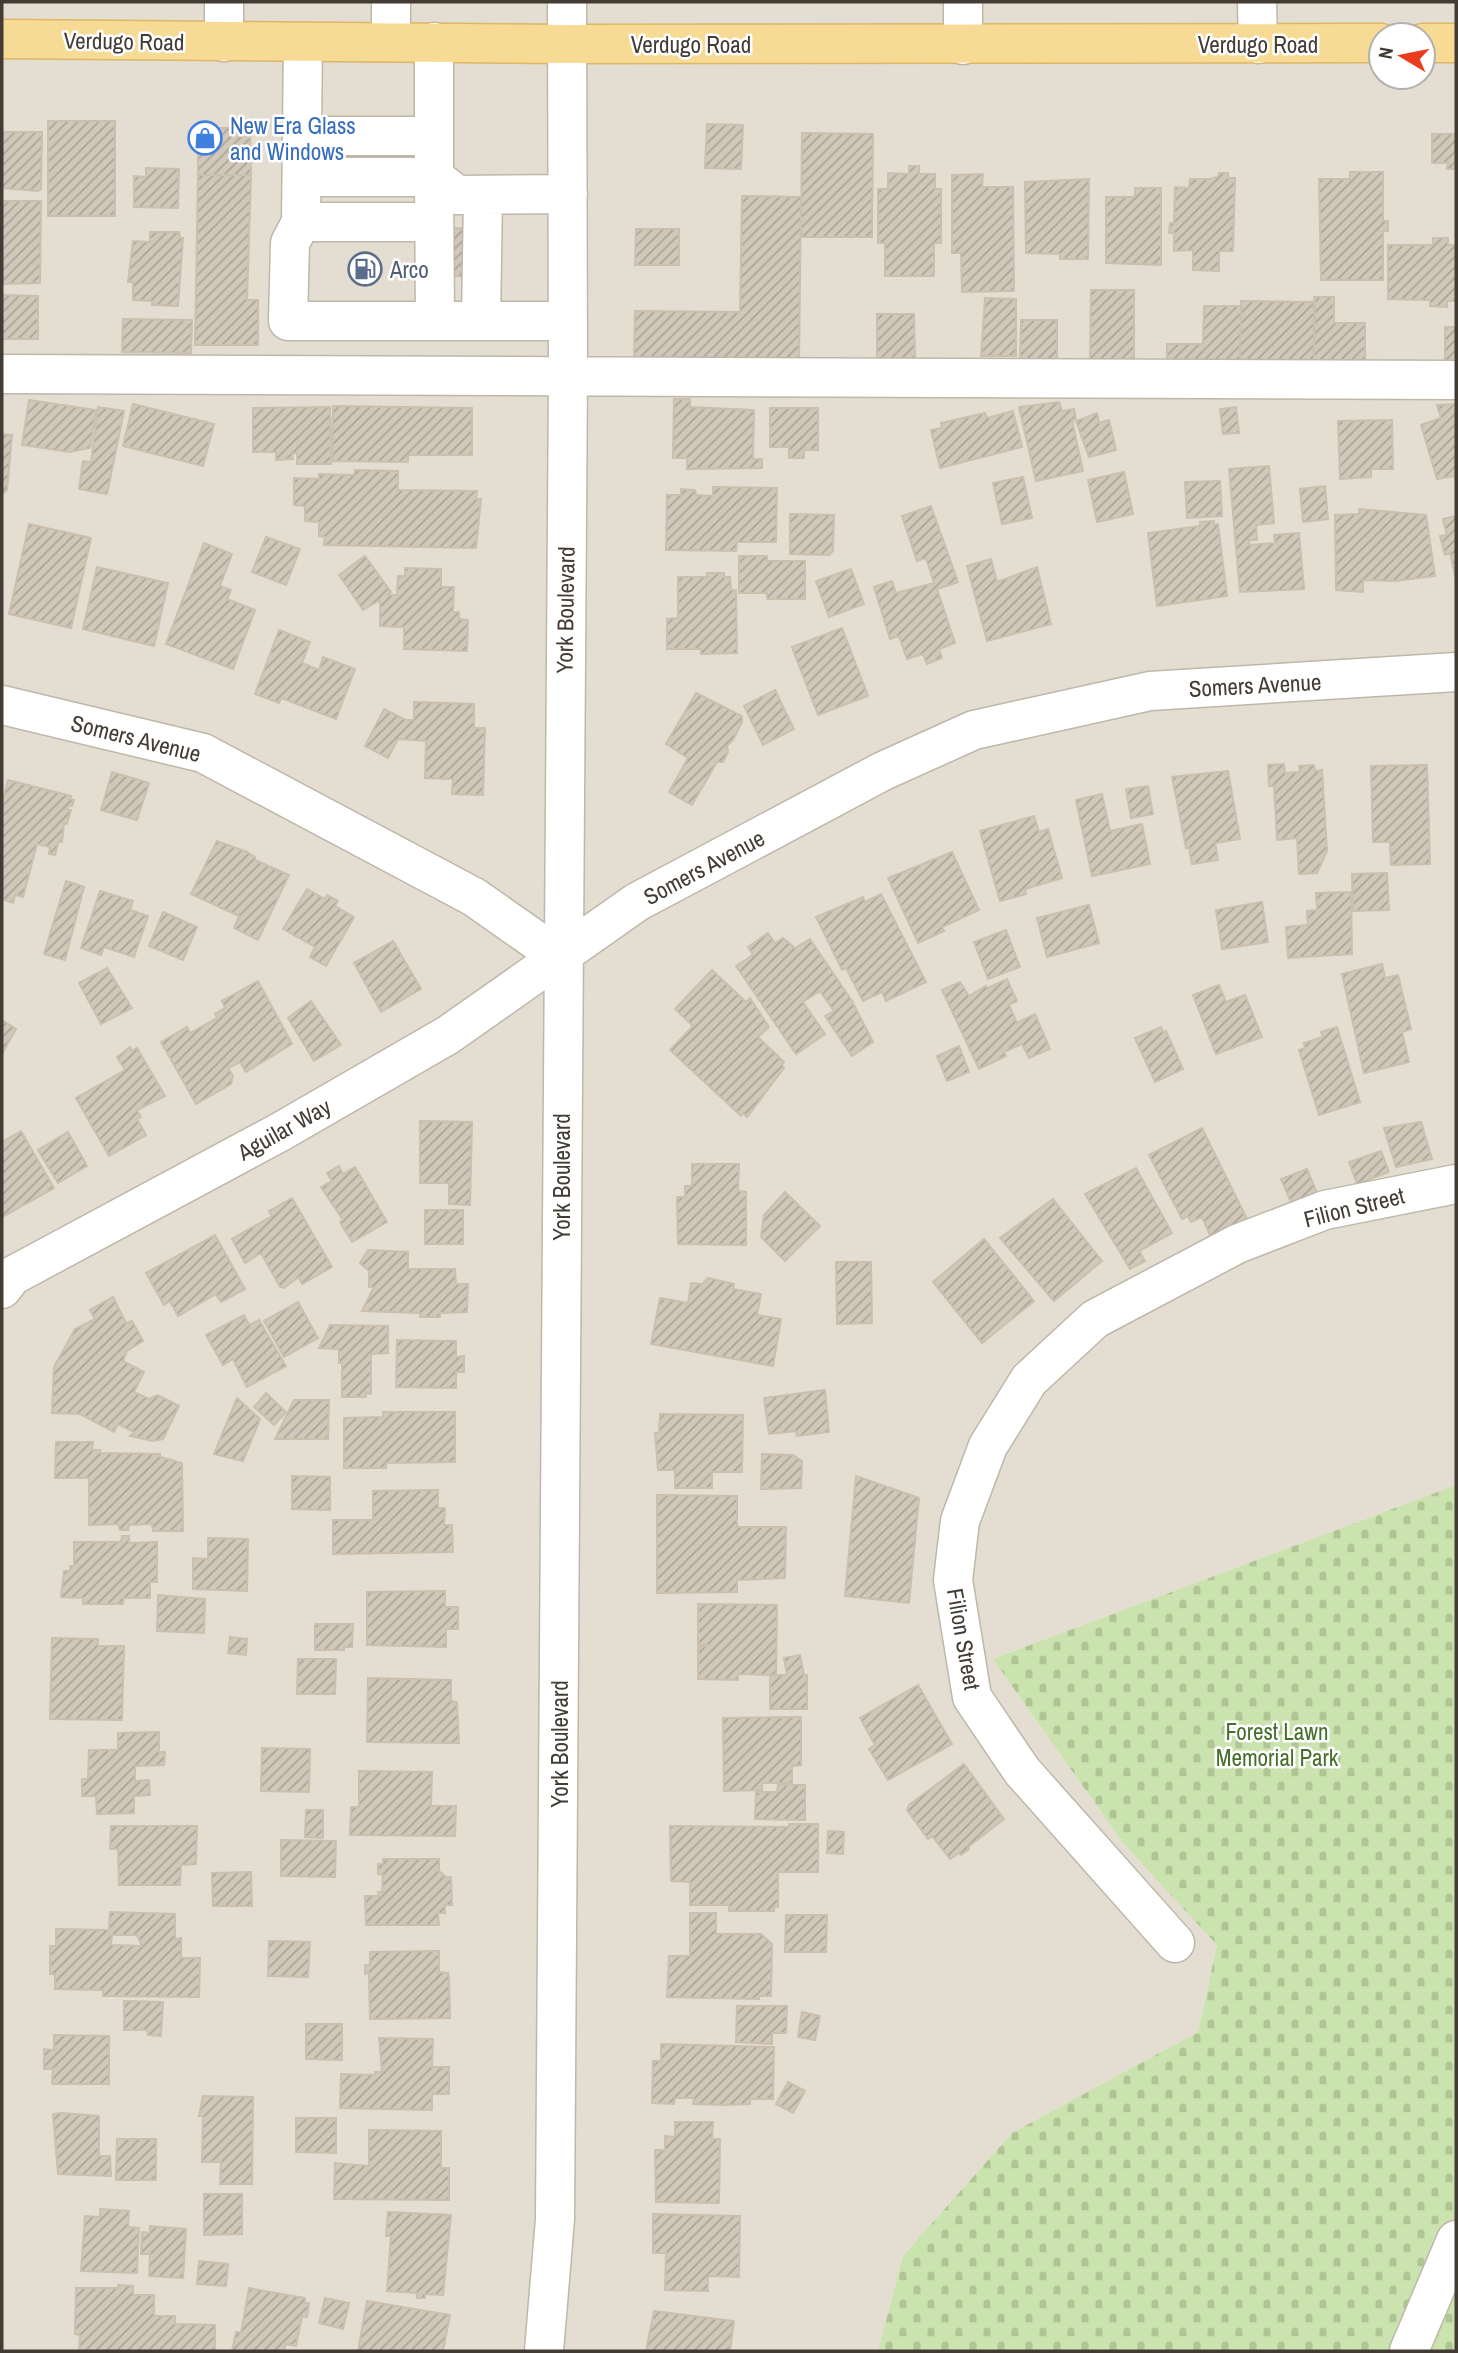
<svg xmlns="http://www.w3.org/2000/svg" width="1458" height="2353" font-family="'Archivo Narrow',sans-serif">
<style>
.residential{fill:#e4ded2;fill-rule:evenodd}
.cemetery{fill:url(#cemetery-stones)}
.building{fill:url(#building-hatch);stroke:#cbbfad;stroke-width:2;fill-rule:evenodd}
.lines{fill:none;stroke-linecap:round;stroke-linejoin:round}
.minor-casing{stroke:#beb7aa;stroke-width:41}
.major-casing{stroke:#dbb767;stroke-width:41}
.minor{stroke:#fff;stroke-width:38}
.major{stroke:#f7db95;stroke-width:38}
.labels{text-anchor:middle;dominant-baseline:central;stroke-width:5;stroke-linejoin:round;paint-order:stroke}
.street-label{font-size:23px;fill:#423c34;stroke:#fff}
.shop-label{font-size:23px;fill:#366cbe;stroke:#fff;text-anchor:start}
.service-label{font-size:23px;fill:#4e5e75;stroke:#fff;text-anchor:start}
.park-label{font-size:23px;fill:#466f2c;stroke:#fff}
</style>
<defs>
<pattern id="cemetery-stones" width="16" height="16" patternUnits="userSpaceOnUse" patternTransform="scale(1.75)"><rect width="16" height="16" fill="#cbe3ae"/><path d="M2 7V4a2 2 0 0 1 4 0v3zM10 15v-3a2 2 0 0 1 4 0v3z" fill="#b0c496"/></pattern>
<pattern id="building-hatch" width="6" height="6" patternUnits="userSpaceOnUse" patternTransform="scale(1.75)"><rect width="6" height="6" fill="#d1c8ba"/><path d="M-1 1l2-2M0 6l6-6M5 7l2-2" fill="none" stroke="#aba498"/></pattern>
</defs>
<rect width="100%" height="100%" fill="#f0ece3"/>
<!-- residential -->
<path class="residential" d="M2,2H1456V1485L993,1659L1123,1843L1217,1944L1198,2032L1012,2133L903,2256L878,2351H2ZM1381,35H1423V77H1381Z"/>
<!-- cemetery -->
<path class="cemetery" d="M1456,1485V2351H878L903,2256L1012,2133L1198,2032L1217,1945L1123,1843L993,1659Z"/>
<!-- building -->
<path class="building" d="M48,121H115V216H48Z
M707,124L743,125L741,169L705,168Z
M198,128H250L251,175H198Z
M2,132H42L41,189L38,191L2,188Z
M802,133L873,134L872,237H801Z
M1432,134H1456V169H1447L1448,163H1432Z
M909,166H919V174H935V189H941V243H934V276H885V243H878V189H888V173L909,174Z
M146,168L179,169L178,208L134,207V176L146,177Z
M1350,172H1383V221H1388V231H1383V280H1321L1319,179H1350Z
M1219,173H1228V178H1235L1233,251H1219V271L1193,270V250L1174,251V233H1169L1170,223H1174L1175,187L1189,188L1190,179H1209L1218,177Z
M983,174L982,187H1013L1014,291L962,292L961,253H952V175Z
M198,175H251L247,300H258V345H195Z
M1089,179L1088,259H1060V254L1026,253L1025,182Z
M1135,188H1161V265L1106,263V197H1135Z
M742,196L801,197L799,361L634,360L635,311L740,312Z
M2,201H41L40,283L2,284Z
M446,228L490,229L489,277L445,276Z
M636,229H679V265H635Z
M150,232H179L180,238H183L178,306L152,305V301L133,300V282H128L133,241L150,242Z
M1433,238H1448V245H1456V301H1447V307L1430,306V300L1388,299V245H1433Z
M1091,290H1134V360H1090Z
M2,295L38,296V339H2Z
M1314,297H1334V323H1365V366H1314Z
M985,298L1016,299V356H981Z
M1241,301L1315,302L1314,366L1240,365Z
M1204,306H1241L1240,361L1167,364V344H1203Z
M877,314H914L915,359H877Z
M123,319L192,320L191,353L122,352Z
M1021,320H1057V362L1020,361Z
M1445,327H1456V365H1445Z
M674,399H690V407L754,410L753,459H762V468L687,469V458H673Z
M29,400L96,410L90,448L70,452L22,445Z
M1059,402L1062,411L1074,409L1076,419L1072,420L1083,471L1036,481L1019,407Z
M133,404L214,424L203,466L123,446Z
M1456,404V482L1454,476L1437,479L1421,425L1441,418L1437,405Z
M333,406L472,408V455H408V462L332,461Z
M98,407L124,411L107,494L79,489L83,461L91,462Z
M330,407L331,464H297V453L292,454L293,459L276,460V452H253V408Z
M1236,407L1239,433L1223,434L1220,409Z
M770,408H818V450H804V458H789V447H770Z
M1013,411L1022,447L940,468L931,430L942,428L941,423L985,413L987,418Z
M1097,413L1099,423L1109,420L1116,450L1089,457L1076,421Z
M1392,420L1393,469H1371V477L1340,479L1338,421Z
M2,434L12,435L7,490L2,494Z
M1269,466L1274,523L1256,525L1257,540H1249V545L1275,543L1274,535L1299,533L1304,589L1240,592L1229,469Z
M355,470L398,471V490L477,491L476,499H481L476,548L324,545L325,537L319,536V522L305,521V506L294,505V478L319,479V474L354,475Z
M1124,472L1133,514L1097,522L1088,480Z
M1023,477L1032,518L1002,524L993,483Z
M1220,481L1222,516L1187,518L1185,482Z
M1325,486L1328,519L1303,522L1300,489Z
M713,487L777,488L776,542H737L736,551L666,550L667,495H681V489L695,490L696,495L713,496Z
M931,506L958,582L937,589L955,643L939,649L942,658L927,664L923,654L907,659L899,636L890,639L874,587L892,581L896,593L934,583L926,558L917,561L902,516Z
M1359,509L1426,515L1435,576L1395,581L1363,580V592L1336,590L1335,515L1359,514Z
M790,514L834,515L833,551L829,555L790,554Z
M1456,516V580L1450,553L1445,555L1440,536L1447,535L1443,519Z
M1214,521V525L1218,524L1227,596L1157,606L1148,533L1200,526V522Z
M29,524L91,538L71,628L9,614Z
M266,537L300,549L286,585L252,572Z
M204,543L232,554L220,586L231,590L227,599L255,610L233,669L166,644Z
M365,556L391,592L388,595H397L398,576H405V568L441,569V587H454L453,612H459V619L468,620L467,651L404,649V627L380,626V600L363,610L339,575Z
M739,556H767V561H805V599H767V593H739Z
M991,559L997,582L1037,567L1051,624L987,641L967,566Z
M97,567L168,583L154,646L83,629Z
M851,569L864,604L829,617L816,581Z
M707,573H724V577H730L731,590H736L737,653L701,654V649H667V619L678,618V577H707Z
M842,628L868,696L818,715L792,647Z
M279,630L310,642L302,663L319,670L323,657L355,669L336,719L281,698L279,703L255,694Z
M775,690L794,729L763,745L744,706Z
M696,693L742,716V722L733,740L727,746L728,752L723,762H717L692,805L669,792L688,758L666,744Z
M414,702L474,704V728H485L483,795L452,794L453,779L425,778L426,741L398,739L388,758L365,746L384,709L406,720H414Z
M1284,764L1285,773L1300,772L1299,766L1314,765L1315,771L1322,770L1327,851L1317,873L1299,874L1297,838L1277,840L1274,786H1269L1268,765Z
M1427,765L1430,864L1391,865L1390,842H1373L1371,766Z
M1228,771L1240,839L1215,843L1218,860L1192,864L1189,848H1186L1172,777Z
M112,772L149,783L137,820L101,810Z
M8,780L71,796L70,799L74,800L72,806H68L67,810H71L67,824L64,823L62,842L59,841L55,855L49,854L50,847L37,844L23,897L15,895L13,903L2,899V804Z
M1148,786L1153,814L1131,818L1126,789Z
M1102,794L1110,831L1142,824L1150,864L1092,876L1076,800Z
M1034,816L1039,832L1048,829L1062,878L1025,889L1026,894L1000,901L980,831Z
M217,841L247,852L255,857V860L289,875L258,940L234,928L239,916L191,894Z
M952,852L979,910L942,927L944,931L918,943L888,878Z
M1387,873L1389,910L1353,911L1352,874Z
M66,881L84,887L65,960L44,954Z
M307,889L325,899L327,895L338,901L335,906L354,917L326,966L310,957L315,947L283,929Z
M100,891L133,901L130,910L148,916L134,957L104,947L101,955L81,948Z
M1351,892L1352,954L1288,958L1286,927L1308,925L1307,911L1317,910L1316,893Z
M881,894L926,982L886,1001L882,992L863,1001L846,968L842,970L816,917L863,897L865,902Z
M1262,902L1268,942L1222,949L1216,910Z
M1089,905L1099,943L1047,957L1037,918Z
M163,912L197,927L183,960L149,946Z
M1006,930L1020,967L988,979L974,942Z
M768,933L775,943L783,938L795,948L810,939L852,1001L873,1042L852,1056L825,1016L834,1011L820,991L803,1002L825,1034L796,1054L736,966L753,955L748,947Z
M393,941L421,989L381,1012L354,963Z
M1382,964L1385,978L1398,975L1411,1029L1402,1032L1409,1062L1364,1073L1342,974Z
M107,968L132,1008L101,1024L79,983Z
M712,970L746,1002L750,998L769,1027L758,1037L784,1062L782,1065L784,1068L747,1117L743,1113L741,1116L670,1050L693,1026L675,1009Z
M1007,979L1017,1001L1009,1005L1017,1023L1035,1014L1050,1049L1029,1058L1022,1044L1004,1052L1006,1056L979,1069L942,990L960,982L969,996L986,986L988,988Z
M258,981L292,1044L246,1072L240,1062L228,1068L233,1076L231,1084L196,1104L161,1042L187,1027L190,1033L217,1018L215,1014L225,1008L222,1001Z
M1219,985L1226,1002L1245,995L1262,1037L1216,1054L1193,995Z
M311,1001L341,1045L314,1061L288,1018Z
M2,1020L16,1029L2,1054Z
M1161,1027L1163,1032L1166,1031L1183,1069L1155,1082L1135,1038Z
M1337,1027L1360,1102L1319,1115L1299,1050L1305,1048L1304,1043L1323,1037L1321,1032Z
M959,1046L969,1072L947,1081L937,1056Z
M130,1047L132,1051L137,1048L165,1096L137,1110L141,1117L137,1119L146,1135L109,1156L76,1098L125,1070L117,1057Z
M420,1121L472,1122L470,1205L449,1204V1183H420Z
M1421,1122L1432,1159L1396,1167L1384,1128Z
M1202,1128L1251,1227L1214,1244L1202,1217L1191,1222L1188,1216L1182,1219L1149,1155Z
M21,1131L54,1188L2,1217V1142Z
M68,1132L87,1166L58,1183L38,1150Z
M1381,1151L1389,1172L1357,1184L1349,1162Z
M692,1164H739L738,1191L746,1192V1245L678,1244L677,1197H685V1186H692Z
M339,1166L343,1174L355,1167L387,1222L352,1242L340,1222L343,1220L321,1187L332,1181L327,1173Z
M1136,1168L1172,1233L1139,1251L1145,1261L1130,1269L1085,1194Z
M1307,1169L1319,1198L1294,1209L1281,1179Z
M785,1192L820,1226L785,1261L761,1237L764,1215Z
M292,1198L332,1267L302,1284L299,1277L284,1288L280,1287L261,1253L245,1263L232,1239L272,1216L269,1211Z
M1053,1199L1102,1261L1054,1301L1000,1238Z
M425,1210H463V1244H425Z
M215,1235L245,1289L221,1302L216,1294L178,1316L170,1301L164,1305L146,1273Z
M984,1239L1034,1301L982,1343L933,1282Z
M368,1250L408,1252V1269H455L456,1284H468L467,1312L440,1313V1317H420V1313L362,1311L374,1287H369V1271L360,1263Z
M836,1262H871L872,1323L837,1324Z
M708,1278L734,1284L733,1289L761,1294L757,1315L781,1319L773,1366L651,1344L660,1298L688,1303L691,1283L702,1284Z
M113,1297L126,1323L132,1321L143,1341L127,1351L123,1361L144,1372L134,1392L149,1399L158,1395L179,1406L163,1439L153,1441L130,1436L134,1432L118,1424L114,1432L80,1414L52,1413L54,1367L75,1329L95,1319L90,1310Z
M298,1302L318,1338L284,1357L264,1321Z
M244,1315L249,1325L259,1320L286,1366L247,1387L233,1359L223,1365L206,1335Z
M330,1325L388,1326V1353L371,1354V1394L366,1393V1397H342V1363H339V1349L319,1348Z
M397,1340L456,1341V1357L464,1356V1372H456V1388L396,1387Z
M825,1390L829,1432L797,1436L796,1431L769,1434L764,1398Z
M266,1393L286,1412L274,1425L254,1407Z
M237,1398L260,1419L243,1461L214,1454Z
M294,1400H329L328,1439H275Z
M383,1412H455V1462L386,1463V1468H344V1418L383,1417Z
M660,1414L743,1415L742,1472H712V1488H675V1470H658L655,1433H659Z
M56,1442H93L92,1450H100V1453L160,1454V1457L182,1463L183,1531H153L152,1524L129,1525L128,1530H120L118,1524L89,1525V1478H55Z
M762,1454L793,1455L802,1461L801,1488L761,1489Z
M292,1476L330,1477V1510L292,1509Z
M856,1476L919,1498L909,1603L845,1596Z
M438,1490V1508H445L444,1525H452L453,1552L333,1554V1520H373V1491Z
M657,1495L737,1496V1527H786L785,1578L737,1580V1592L657,1593Z
M122,1536H129V1543L157,1542V1582H150V1598H124L123,1604H83V1598L61,1597L64,1571H70V1566H74V1542H121Z
M208,1538L248,1539L247,1591L193,1589V1558L208,1559Z
M445,1591V1607H458V1629H446V1647L367,1645V1592Z
M158,1595L205,1599L204,1633L157,1631Z
M698,1604L777,1605L776,1675L738,1674V1680L698,1679V1647L712,1645H698Z
M315,1624H353L352,1647H344V1650H315Z
M230,1637L247,1639L246,1655L228,1653Z
M52,1638L98,1639V1646H124L122,1720L50,1719Z
M800,1655L804,1675H807V1709H770V1675H787L784,1658Z
M298,1659H336L335,1694H297Z
M368,1678L451,1680V1701L457,1702L459,1743L367,1742Z
M918,1685L952,1744L888,1780L869,1749L875,1745L860,1718Z
M801,1717V1765L792,1766V1783H762V1790L724,1791L723,1718Z
M159,1732V1752H165L164,1765L135,1766V1781L149,1780L150,1795L134,1796V1813L97,1814L96,1796H82V1779H88L89,1750H118V1733Z
M262,1748L310,1749L309,1792L261,1791Z
M964,1764L1004,1819L968,1847L969,1849L961,1855L959,1853L950,1859L932,1836L928,1839L907,1810L909,1805Z
M359,1771L432,1772L431,1806H456L455,1836L350,1835L351,1807H359Z
M778,1785H805V1820L755,1819L756,1792H777Z
M306,1810H323V1838L305,1837Z
M789,1824H818V1872H778V1907H774V1911H729V1905H690V1882L671,1881L670,1826L789,1827Z
M111,1826H197L196,1864L181,1865L180,1885H119L118,1849H110Z
M828,1831L844,1832L843,1854L827,1853Z
M281,1840L336,1841L335,1877L281,1876Z
M383,1859H439V1871L446,1877H451L452,1905H445V1913H438L439,1925H366L365,1896H378V1892H382L383,1875L378,1874V1864H383Z
M251,1872L252,1906H213L212,1873Z
M110,1912L175,1914V1939L181,1938V1958H200L199,1997L103,1996V1990L55,1989V1974H50V1946H56V1929L109,1930ZM112,1935H137L142,1946L111,1945Z
M690,1913H716V1934H761L772,1944L771,1996H759V1999L667,1997L669,1956H690Z
M786,1915H827L826,1952H785Z
M269,1941L310,1942L308,1977L268,1976Z
M439,1951V1972L448,1973L449,1978L450,2018L370,2019L369,1973L365,1974V1965H370V1952Z
M124,2001L163,2002L161,2036L148,2035L147,2030H124Z
M737,2006H787L786,2033H772V2044L736,2042Z
M802,2012L820,2016L815,2040L798,2037Z
M306,2024H342V2060L306,2059Z
M54,2035L109,2036V2084H52L53,2069H44V2049L54,2050Z
M379,2038L433,2039L432,2067H449V2094H432V2110L340,2108L341,2074L375,2075V2072H382Z
M661,2044L774,2047L773,2099H750V2104L725,2105L693,2104L694,2098H675L674,2104L652,2103L653,2061H661Z
M788,2082L805,2091L793,2113L776,2104Z
M203,2096L253,2097L252,2184H220L221,2162H202L203,2116H199Z
M61,2113L99,2116V2156H110L111,2176L58,2174L53,2114Z
M296,2118H336V2153L296,2152Z
M675,2122H713L712,2139H720L719,2203L656,2202L655,2150H665V2136L675,2137Z
M369,2130L441,2131V2168H449V2200L334,2199L335,2163L369,2166Z
M117,2139H156V2180H116Z
M204,2194H242V2234L204,2235Z
M100,2209L129,2211L128,2227L139,2228L137,2273L81,2271L85,2216L100,2217Z
M388,2212L451,2215L443,2295L425,2294V2298H417V2293L387,2291L391,2236H386Z
M653,2214L740,2216L739,2277L708,2276V2291L665,2290L666,2253H653Z
M150,2226L186,2229L183,2278L149,2276L150,2254H141L142,2232L150,2233Z
M199,2261L228,2264L226,2286L197,2284Z
M118,2285L133,2286V2295H154V2316H175V2324L215,2325V2351H79L80,2335L75,2334L76,2288H118Z
M249,2288L305,2298V2303H309L307,2317L302,2316L296,2346L286,2344L284,2351H232L236,2332L241,2333Z
M325,2298L349,2303L343,2329L319,2323Z
M367,2301L450,2315L443,2351H358Z
M654,2311L734,2321L730,2351H646Z"/>
<g class="lines">
<defs>
<path id="minor" d="M224,2V42
M1257,2L1258,44
M303,42L301,222L290,243L288,321H435L434,177L457,195L568,194
M391,42V2
M963,45V2
M302,136H434
M302,177H434V42
M301,222H434
M435,321H568
M481,321L483,195
M2,374L1456,380
M2,705L203,753L474,897L561,958
M2,1289L12,1276L280,1132L448,1035L637,902L883,771L974,730L1150,691L1456,672
M1175,1943L1022,1771L972,1697L953,1580L960,1521L988,1446L1029,1380L1095,1319L1237,1244L1325,1210L1456,1184
M544,2351L555,2219L568,375L567,2
M1409,2351L1456,2240"/>
<path id="major" d="M2,39L566,44L1381,43
M1423,43H1456"/>
</defs>
<!-- minor casing -->
<use href="#minor" class="minor-casing"/>
<!-- major casing -->
<use href="#major" class="major-casing"/>
<!-- minor -->
<use href="#minor" class="minor"/>
<!-- major -->
<use href="#major" class="major"/>
</g>
<!-- icons -->
<defs>
<symbol id="shop-ring" viewBox="-11 -11 22 22"><circle r="9.5" fill="#fff" stroke="#3f7fe0" stroke-width="1.5"/><path d="M-5-2.5h2.3a2.7 3.5 0 0 1 5.4 0H5L5.5 6h-11ZM-1.5-2.5h3a1.5 2.3 0 0 0-3 0Z" fill="#3f7fe0"/></symbol>
<symbol id="fuel-ring" viewBox="-11 -11 22 22"><circle r="9.5" fill="#fff" stroke="#5c6f8a" stroke-width="1.5"/><path d="M-5.5-6h7V0h2V4h1.3V-2.5L3-4.5l.8-.8L6-3V5H2.5V1h-1V6h-7ZM-4.2-4.7v3.2H.2V-4.7Z" fill="#5c6f8a"/></symbol>
</defs>
<g fill-rule="evenodd">
<use href="#shop-ring" x="186" y="119" width="38" height="38"/>
<use href="#fuel-ring" x="346" y="250" width="38" height="38"/>
</g>
<g class="labels">
<!-- street labels -->
<g class="street-label">
<text transform="translate(124 41) rotate(1)">Verdugo Road</text>
<text x="691" y="44">Verdugo Road</text>
<text x="1258" y="44">Verdugo Road</text>
<text transform="translate(565 610) rotate(-89)">York Boulevard</text>
<text transform="translate(1255 685) rotate(-3)">Somers Avenue</text>
<text transform="translate(136 738) rotate(14)">Somers Avenue</text>
<text transform="translate(704 867) rotate(-28)">Somers Avenue</text>
<text transform="translate(284 1129) rotate(-29)">Aguilar Way</text>
<text transform="translate(561 1177) rotate(-90)">York Boulevard</text>
<text transform="translate(1354 1207) rotate(-14)">Filion Street</text>
<text transform="translate(964 1639) rotate(80)">Filion Street</text>
<text transform="translate(559 1744) rotate(-90)">York Boulevard</text>
</g>
<!-- shop labels -->
<g class="shop-label">
<text x="230" y="125">New Era Glass<tspan x="230" dy="26">and Windows</tspan></text>
</g>
<!-- service labels -->
<g class="service-label">
<text x="390" y="269">Arco</text>
</g>
<!-- park labels -->
<g class="park-label">
<text x="1277" y="1731">Forest Lawn<tspan x="1277" dy="26">Memorial Park</tspan></text>
</g>
</g>
<!-- border -->
<rect width="1458" height="2353" fill="none" stroke="#423c34" stroke-width="7"/>
<!-- north arrow -->
<g transform="translate(1402 56) rotate(280)"><circle r="33" fill="#ffffff" stroke="#b3b1ae" stroke-width="2"/>
<path d="M0-5L12 26L0 18L-12 26Z" fill="#ec3c1f"/>
<text y="-10" font-size="19" font-weight="bold" text-anchor="middle" fill="#423c34">N</text>
</g>
</svg>
